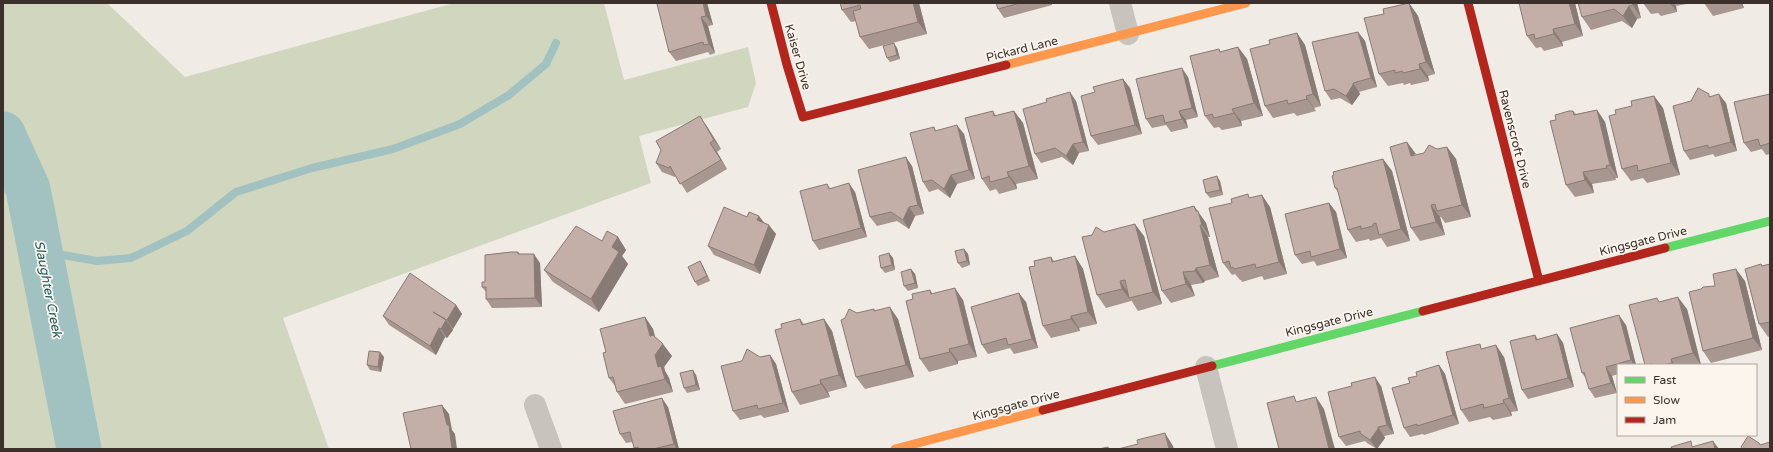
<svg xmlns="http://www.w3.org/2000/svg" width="1773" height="452" font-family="'Varela Round',sans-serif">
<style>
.green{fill:#d1d6bf}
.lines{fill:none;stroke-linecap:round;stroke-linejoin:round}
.stream{stroke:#a1c2c1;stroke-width:8}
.river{stroke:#a1c2c1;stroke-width:45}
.street{stroke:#c9c3be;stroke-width:22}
.fast{stroke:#63d668;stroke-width:9}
.slow{stroke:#ff974d;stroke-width:9}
.jam{stroke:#b3261e;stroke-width:9}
.wall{fill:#a89690}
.shaded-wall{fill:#887a75}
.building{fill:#c3afa7;stroke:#887a75}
.labels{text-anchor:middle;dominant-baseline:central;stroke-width:3.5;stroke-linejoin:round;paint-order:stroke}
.street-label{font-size:12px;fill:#3b302b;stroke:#fbf5ee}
.water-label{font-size:13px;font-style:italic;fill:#1f5a5e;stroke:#fbf5ee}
</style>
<rect width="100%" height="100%" fill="#f0ebe5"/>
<!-- green -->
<path class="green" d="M3,3H107L185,77L454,3H604L624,80L748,47L756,83L748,107L639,136L651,183L283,318L329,449H3Z"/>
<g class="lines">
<!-- stream -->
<path class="stream" d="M40,251L97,261L131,258L187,231L236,192L312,168L393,149L460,124L509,95L546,64L556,43"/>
<!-- river -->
<path class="river" d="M3,134L28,189L79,449"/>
<!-- street -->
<path class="street" d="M1120,3L1128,34
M1206,367L1227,449
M535,405L551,449"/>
<!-- fast -->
<path class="fast" d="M1665,248L1770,221
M1212,366L1423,311"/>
<!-- slow -->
<path class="slow" d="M1006,65L1246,3
M895,449L1043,410"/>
<!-- jam -->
<path class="jam" d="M771,3L787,65L803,117L1006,65
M1468,3L1539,281
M1423,311L1665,248
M1043,410L1212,366"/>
</g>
<!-- wall -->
<path class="wall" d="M654,3H707L713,25L708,26L715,53L710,55L708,52L676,61L669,52L657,4H655Z
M840,3H919L927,34L869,49L860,37L856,21L851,22L842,10Z
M996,3H1052V5L1004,18L998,9Z
M1409,3L1418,16L1435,74L1428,76L1429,81L1411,85L1410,83L1404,85L1403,83L1388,86L1379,74L1384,14Z
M1575,3L1583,36L1562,42L1563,46L1544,51L1541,47L1536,48L1527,36Z
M1637,3L1641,18L1637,19L1632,28L1622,21L1591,30L1582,17Z
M1643,3H1692L1676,6L1677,12L1661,16L1658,13L1651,14Z
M1704,3H1742L1744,8L1713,16Z
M1358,32L1365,41L1377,87L1359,92L1360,94L1352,105L1340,98L1331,100L1325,91Z
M1297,33L1305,45L1321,106L1314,108L1316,111L1297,116L1294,113L1273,118L1265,106L1270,44Z
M1238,47L1247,59L1263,116L1241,121L1242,126L1222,130L1219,127L1214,128L1205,116L1221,52Z
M897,48L900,59L890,62L887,58Z
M1188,77L1198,117L1186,120L1188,128L1171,132L1166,125L1152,128L1146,119Z
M1123,79L1130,88L1142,134L1098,145L1091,136L1095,92Z
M1770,94V154L1766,155L1762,149L1751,152L1744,143Z
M1654,96L1663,108L1680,175L1647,183L1643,178L1631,181L1622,169L1616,114L1632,106Z
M1710,96L1726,103L1737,151L1715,157L1713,154L1690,160L1684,151Z
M1076,101L1089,151L1079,153L1073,165L1062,157L1041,163L1035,154Z
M1597,110L1605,122L1618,178H1615L1616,180L1592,184L1594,193L1575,197L1566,185L1556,120L1573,111L1576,114Z
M993,111L996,116L1014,111L1023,123L1038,179L1016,184L1017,189L999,194L996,189L990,191L982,179Z
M706,125L721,149L717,152L727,169L687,193L676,176L675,177L662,172L656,163Z
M934,127L936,131L964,134L975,179L957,184L950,198L938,189L929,192L923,182Z
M1447,147L1456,159L1471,217L1445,223L1441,217H1440L1445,235L1420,241L1411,228L1416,155Z
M1383,159L1392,171L1410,241L1387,247L1381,238L1370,241L1369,239L1356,242L1348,230L1338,192L1335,188Z
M912,166L924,214L915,216L909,229L897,221L877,226L870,217Z
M1220,181L1223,195L1210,198L1206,193Z
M827,184L830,188L855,192L867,237L819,250L813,241Z
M1251,198L1270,207L1287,274L1264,280L1262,276L1242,282L1241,280H1240L1235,274L1232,275L1223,263Z
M1329,203L1336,212L1347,258L1317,266L1314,261L1302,264L1295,255Z
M1194,206L1206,223L1210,237H1208L1219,277L1205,281L1203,283L1191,285L1195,296L1171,303L1162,291Z
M764,223L776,234L760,274L714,255L708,246Z
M1104,232L1144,236L1162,304L1138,311L1131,300V301L1106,308L1097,295Z
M618,237L626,250L622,256L628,264L599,312L553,282L544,270L602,241Z
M964,249L968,254L970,265L962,268L958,263Z
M518,252L520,254L540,263L542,307L492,308L486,299V292L482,287L485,282Z
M889,253L893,258L895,270L885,273L881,268Z
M1075,256L1083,269L1097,324L1079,328L1080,331L1051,338L1043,326L1035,266L1051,257L1054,261Z
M700,261L703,266L710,281L698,286L695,282Z
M1761,264L1762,266L1770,264V336L1768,337L1759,324Z
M911,269L915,274L918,288L908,291L904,286Z
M1745,281L1762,350L1711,363L1703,351L1715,286Z
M930,290L933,294L963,300L977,357L958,361V364L929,372L920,359L913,299Z
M1660,301L1687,309L1701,365H1645Z
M1026,302L1038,348L1014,354L1010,348L988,354L982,345Z
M456,305L462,314L453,329L451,327L453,330L447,338L445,337L436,355L389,325L383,316Z
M875,310L898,319L914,377L865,389L856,377L857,313Z
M645,317L653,329L655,337L672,356L664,367L665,371L669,378L673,392L625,404L617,392L615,386L609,378Z
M800,319L804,324L824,319L832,331L847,387L828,392L830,397L800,405L792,392L782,328Z
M1626,325L1636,365H1618V374L1612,376L1617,393L1595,398L1589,389L1587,380L1582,373Z
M1557,334L1563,343L1574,387L1528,399L1522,390L1535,335L1538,339Z
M1483,348L1504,357L1518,411L1511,412L1512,416L1493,420L1490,417L1469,422L1461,410Z
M770,355L776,364L789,412L764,418L761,415L740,420L733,411L760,357Z
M384,357L381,372L370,370L367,365Z
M1439,365L1445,374L1459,424L1424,435L1423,434L1410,437L1404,428L1410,383L1417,376Z
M696,375L700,390L687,393L684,388Z
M1381,386L1394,434L1384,436L1385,438L1377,449L1367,443L1365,441L1346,446L1339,437Z
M668,407L679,449H635L633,442L626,443L620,434Z"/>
<!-- shaded-wall -->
<path class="shaded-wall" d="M703,3H707L713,25L706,16Z
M913,3H919L927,34L918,22Z
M1409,3L1418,16L1435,74L1426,62Z
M1569,3H1575L1583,36L1575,24Z
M1632,3H1637L1641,18L1633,5Z
M1670,3H1673L1676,6L1677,12Z
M1740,3H1742L1744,8Z
M1629,6L1637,19L1632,28L1623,16Z
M701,17L708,26L715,53L709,44Z
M1553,29L1562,42L1563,46L1554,34Z
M1358,32L1365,41L1377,87L1371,78Z
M1297,33L1305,45L1321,106L1313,94Z
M894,43L897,48L900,59L897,55Z
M1238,47L1247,59L1263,116L1254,103Z
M1419,64L1428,76L1429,81L1420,69Z
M1182,68L1188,77L1198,117L1192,108Z
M1123,79L1130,88L1142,134L1135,125Z
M1353,83L1359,92L1360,94L1352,105L1346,96Z
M1070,92L1076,101L1089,151L1083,142Z
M1719,94L1726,103L1737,151L1731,142Z
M1306,96L1316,111L1307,99Z
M1654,96L1663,108L1680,175L1671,163Z
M1232,109L1241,121L1242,126L1234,113Z
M1597,110L1605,122L1618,178L1610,165Z
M1014,111L1023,123L1038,179L1029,166Z
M1179,111L1186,120L1188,128L1182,119Z
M700,116L706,125L721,149L714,140Z
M957,125L964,134L975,179L969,170Z
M1407,142L1416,154L1411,156Z
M710,143L717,152L727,169L721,160Z
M1073,144L1079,153L1073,165L1066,156Z
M1447,147L1456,159L1471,217L1462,205Z
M906,157L912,166L924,214L918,205Z
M1383,159L1392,171L1410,241L1401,229Z
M1606,166L1615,178L1616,180L1607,168Z
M1007,172L1016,184L1017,189L1009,177Z
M1583,172L1592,184L1594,193L1585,180Z
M951,175L957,184L950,198L944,189Z
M1217,176L1220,181L1223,195L1220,190Z
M849,183L855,192L867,237L861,228Z
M1262,195L1270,207L1287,274L1279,262Z
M1329,203L1336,212L1347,258L1340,249Z
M1431,205L1440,217L1445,235L1436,222Z
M1194,206L1206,223L1210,237L1202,225L1196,211Z
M909,207L915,216L909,229L903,220Z
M759,216L766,225L757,220Z
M1135,224L1144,236L1162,304L1153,292Z
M769,225L776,234L760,274L754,265Z
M1200,225L1208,237L1219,277L1210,265Z
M618,237L626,250L622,256L628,264L599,312L591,299L612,247Z
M964,249L968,254L970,265L967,261Z
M889,253L893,258L895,270L892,265Z
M534,254L540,263L542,307L535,298Z
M1075,256L1083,269L1097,324L1088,312Z
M700,261L703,266L710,281L707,276Z
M1196,268L1205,281L1203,283L1195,271Z
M911,269L915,274L918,288L915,283Z
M1736,269L1745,281L1762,350L1753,338Z
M1183,272L1191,285L1195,296L1186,284Z
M1120,281L1129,294V298L1131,301L1122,289Z
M955,288L963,300L977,357L969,344Z
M1019,293L1026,302L1038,348L1032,339Z
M1678,297L1687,309L1701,365L1693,353Z
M456,305L462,314L453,329L447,320Z
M890,307L898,319L914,377L906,365Z
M1619,315L1626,325L1636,365H1634L1631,360Z
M1071,316L1079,328L1080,331L1071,319Z
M645,317L653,329L658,348L650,336Z
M824,319L832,331L847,387L839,375Z
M446,320L453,330L447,338L441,329Z
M439,328L445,337L436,355L430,346Z
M1557,334L1563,343L1574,387L1568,378Z
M663,344L672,356L664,367L665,371L669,378L673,392L665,379L658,367L655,355Z
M1496,345L1504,357L1518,411L1509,398Z
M949,349L958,361V364L950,352Z
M380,352L384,357L381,372L378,367Z
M770,355L776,364L789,412L783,403Z
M1671,359L1675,365H1674L1672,363Z
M1439,365L1445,374L1459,424L1453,415Z
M1606,367L1612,376L1617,393L1611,383Z
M693,370L696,375L700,390L696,385Z
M1375,377L1381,386L1394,434L1387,425Z
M820,380L828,392L830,397L821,384Z
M1316,397L1324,409L1335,449H1329Z
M662,398L668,407L679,449H677L674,444Z
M1503,400L1511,412L1512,416L1504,403Z
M442,405L449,414L452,430L455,434L457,449H452Z
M1378,427L1384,436L1385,438L1377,449L1370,440Z
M1165,433L1173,446L1174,449H1169Z
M1713,441L1719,449H1715Z"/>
<!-- building -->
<path class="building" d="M660,3H703L706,16L701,17L709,44L704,45L703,42L669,52L657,4Z
M840,3H913L918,22L860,37L853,11L861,9L860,5L842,10Z
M996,3H1020L998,9Z
M1409,3L1426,62L1419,64L1420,69L1403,73L1402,71L1395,73V70L1379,74L1364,18L1384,14L1383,9Z
M1519,3H1569L1575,24L1553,29L1554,34L1535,39L1534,34L1527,36Z
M1578,3H1632L1633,5L1629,6L1623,16L1614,9L1582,17Z
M1358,32L1371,78L1353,83V85L1346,96L1334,89L1325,91L1312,42Z
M1297,33L1313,94L1306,96L1307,99L1288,104L1287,100L1265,106L1250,49L1270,44L1269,40Z
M894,43L897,55L887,58L883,46Z
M1238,47L1254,103L1232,109L1234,113L1214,118L1212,114L1205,116L1190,56L1219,49L1220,52Z
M1182,68L1192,108L1179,111L1182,119L1165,123L1163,115L1146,119L1136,79Z
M1123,79L1135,125L1091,136L1081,96L1095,92L1093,87Z
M1698,88L1709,94V97L1719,94L1731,142L1708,148V145L1684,151L1673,106L1691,101Z
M1070,92L1083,142L1073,144L1066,156L1055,148L1035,154L1023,109L1047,102L1046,99Z
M1770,94V143L1760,146L1758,139L1744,143L1734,102Z
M1654,96L1671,163L1638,171L1637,165L1622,169L1609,116L1616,114L1615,110L1632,106L1631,101Z
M1597,110L1610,165L1606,166L1607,168L1583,172L1585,180L1566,185L1550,121L1556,120L1555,115L1569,111H1573L1574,115Z
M993,111L994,116L1014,111L1029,166L1007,172L1009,177L990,182L989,176L982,179L965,118Z
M700,116L714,140L710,143L721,160L680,184L670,166L669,168L656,163L661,150L656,141Z
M957,125L969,170L951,175L944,189L932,180L923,182L910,133L934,127L935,131Z
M1407,142L1411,156L1424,153L1429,145L1437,149L1447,147L1462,205L1437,211L1435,204L1431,205L1436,222L1411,228L1390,147Z
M906,157L918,205L909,207L903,220L891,212L870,217L858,170Z
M1383,159L1401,229L1379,235L1376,223L1373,224V226L1361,229V226L1348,230L1337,188H1335L1332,176L1334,175L1333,172Z
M1217,176L1220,190L1206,193L1203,180Z
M849,183L861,228L813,241L800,191L827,184L829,189Z
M1248,194L1249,198L1262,195L1279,262L1256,268L1255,264L1234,269L1233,267L1231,268L1229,261L1223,263L1209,208L1232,203L1231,199Z
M1329,203L1340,249L1311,257L1310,251L1295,255L1285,214Z
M1194,206L1196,211H1198L1202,225H1200L1210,265L1196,268L1195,271L1183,272L1186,284L1162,291L1143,220Z
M724,207L747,217L749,212L759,216L757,220L769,225L754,265L708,246Z
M1135,224L1153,292L1129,298L1125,280L1120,281L1122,289L1097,295L1082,237L1092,235L1096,227L1104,232Z
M576,226L602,241L607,231L618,237L612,247L619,252L591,299L544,270Z
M964,249L967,261L958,263L955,251Z
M511,252H518V254H534L535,298L486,299V287H482V282H485V255Z
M889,253L892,265L881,268L879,256Z
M1075,256L1088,312L1071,316V319L1043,326L1029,267L1035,266L1034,261L1051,257L1052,262Z
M700,261L707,276L695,282L688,267Z
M1761,264L1762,266L1770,264V322L1759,324L1745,269Z
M911,269L915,283L904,286L901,272Z
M1736,269L1753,338L1703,351L1689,292L1701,289L1703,287L1715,286L1713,274Z
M410,273L456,305L447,320L433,312L446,320L441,329L439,328L430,346L383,316Z
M955,288L969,344L949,349L950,352L920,359L906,301L913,299L912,294L930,290L931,294Z
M1019,293L1032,339L1008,345L1006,338L982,345L971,307Z
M1678,297L1693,353L1671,359L1672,363L1664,365H1652V364L1645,365L1629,305L1657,298L1659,302Z
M890,307L906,365L856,377L841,320L845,318L849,309L857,313L874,309V311Z
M1619,315L1631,360L1606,367L1611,383L1589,389L1584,372L1582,373L1570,328Z
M645,317L650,336L653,335L663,344L655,355L658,367L661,366L665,379L617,392L613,377L609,378L603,353L606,352L600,329Z
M800,319L802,325L824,319L839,375L820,380L821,384L792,392L775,330L782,328L781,324Z
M1557,334L1568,378L1522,390L1510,341L1535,335L1536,340Z
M1480,344L1481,349L1496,345L1509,398L1503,400L1504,403L1484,408L1483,404L1461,410L1446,352Z
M747,349L760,357L770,355L783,403L758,409L757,405L733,411L721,366L742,361Z
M369,351L380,352L378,367L367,365Z
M1439,365L1453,415L1417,426V424L1404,428L1392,388L1410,383L1408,378L1417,376L1416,372Z
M693,370L696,385L684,388L680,373Z
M1375,377L1387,425L1378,427V429L1370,440L1360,433V431L1339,437L1328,392L1352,386L1351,383Z
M1294,396L1296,402L1316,397L1329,449H1279L1267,403Z
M662,398L674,444L653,449H638V447L634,448L630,432L620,434L613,411Z
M442,405L447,425H449L452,449H411L403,413Z
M1165,433L1169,449H1118L1138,444L1137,440Z
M1748,436L1759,443L1760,445L1770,442V449H1742L1741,447Z
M1691,441L1692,447L1713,441L1715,449H1672L1671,447Z
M1108,447L1109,449H1099Z"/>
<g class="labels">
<!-- street labels -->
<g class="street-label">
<text transform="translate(1022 49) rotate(-14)">Pickard Lane</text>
<text transform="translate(798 57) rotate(74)">Kaiser Drive</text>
<text transform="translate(1515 139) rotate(76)">Ravenscroft Drive</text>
<text transform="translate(1643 241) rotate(-14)">Kingsgate Drive</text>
<text transform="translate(1329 322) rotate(-14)">Kingsgate Drive</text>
<text transform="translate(1016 405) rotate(-15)">Kingsgate Drive</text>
</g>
<!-- water labels -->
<g class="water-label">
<text transform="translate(48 289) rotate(79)">Slaughter Creek</text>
</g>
</g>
<!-- border -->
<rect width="1773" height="452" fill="none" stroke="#3b302b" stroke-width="8"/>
<!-- legend -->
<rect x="1617" y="364" width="140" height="72" fill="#fbf5ee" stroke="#aea6a0"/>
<rect x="1625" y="377" width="20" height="6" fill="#63d668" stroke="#aea6a0"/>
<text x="1653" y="384" font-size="12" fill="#3b302b">Fast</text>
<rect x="1625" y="397" width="20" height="6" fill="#ff974d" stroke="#aea6a0"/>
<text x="1653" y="404" font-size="12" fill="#3b302b">Slow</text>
<rect x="1625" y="417" width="20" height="6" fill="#b3261e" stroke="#aea6a0"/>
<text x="1653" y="424" font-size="12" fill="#3b302b">Jam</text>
</svg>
